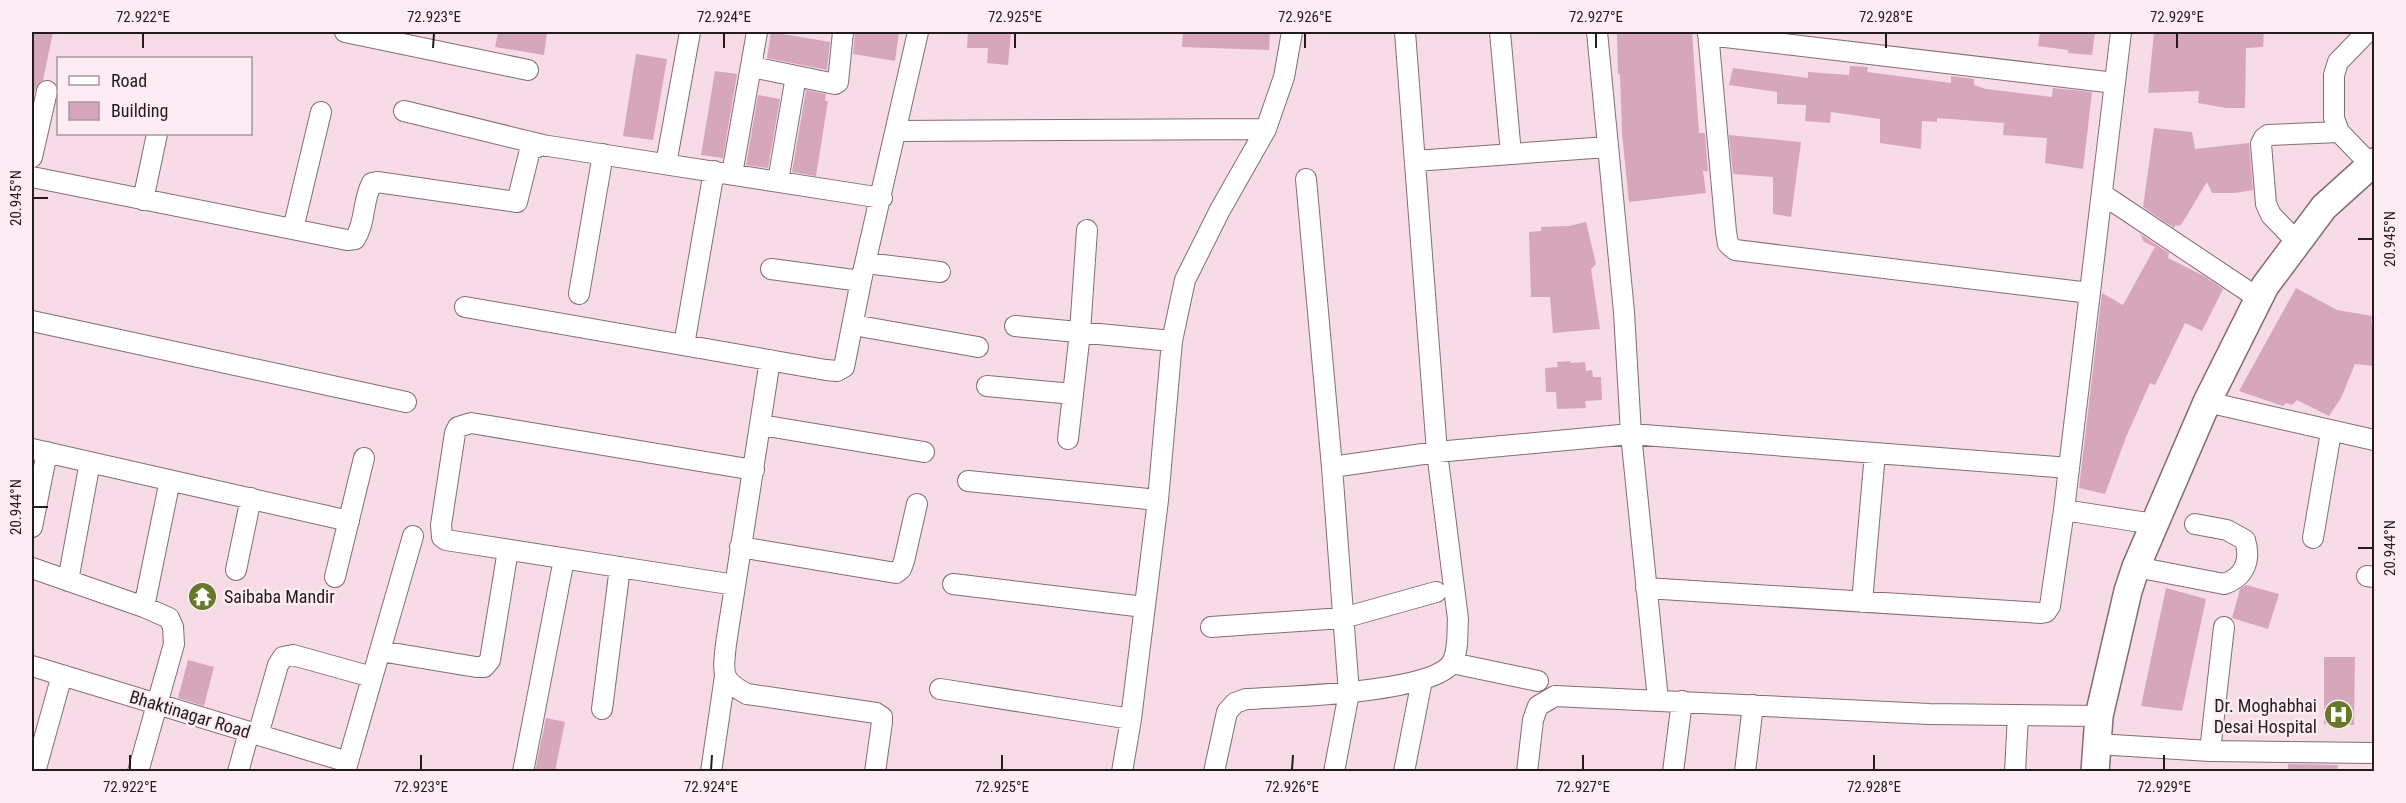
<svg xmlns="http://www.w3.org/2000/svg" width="2406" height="803" font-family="'Roboto Condensed',sans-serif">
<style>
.building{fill:#d6a7bb}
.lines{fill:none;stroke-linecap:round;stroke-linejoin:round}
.street-casing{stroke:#856c76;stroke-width:22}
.secondary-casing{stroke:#856c76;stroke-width:30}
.street{stroke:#fff;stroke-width:20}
.secondary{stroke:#fff;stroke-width:27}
.ticks{fill:none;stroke:#241b1f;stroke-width:2}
.labels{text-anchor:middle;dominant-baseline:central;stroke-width:5;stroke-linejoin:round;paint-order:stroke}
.poi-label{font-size:18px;fill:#241b1f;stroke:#fdecf3;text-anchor:start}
.street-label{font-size:18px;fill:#241b1f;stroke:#fdecf3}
.neatline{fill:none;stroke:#241b1f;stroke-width:2}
.ticks-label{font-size:15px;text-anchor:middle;fill:#241b1f}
</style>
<rect width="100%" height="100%" fill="#f7dbe6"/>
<!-- building -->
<path class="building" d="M32,32H53L43,80L36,88L32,101Z
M498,32H547L544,55L495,47Z
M771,32L830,42L827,70L767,58Z
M855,32H899L895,61L853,54Z
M968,32H1011L1008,65L987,63L988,48H967Z
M1183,32H1270L1269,50L1182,47Z
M1617,32H1692L1699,133H1705L1708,171H1703L1706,193L1629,202L1622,133L1620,74H1618Z
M2040,32H2095L2092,55L2068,53V50L2038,46Z
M2154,32H2264L2263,47L2246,48L2245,108H2226L2198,103L2199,91L2148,93Z
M636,54L667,59L653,140L623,136Z
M1850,66L1868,67L1867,72L1951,83V76L1974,79V85L1986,89L2052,97L2053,88L2092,92L2083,169L2045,163L2047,138L2003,135L2004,123L1937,118V122L1922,121L1921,149L1880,143V119L1831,112L1830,123L1805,121L1806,105L1777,104V92L1729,85L1733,68L1808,78V72L1849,75Z
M715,71L737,74L723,158L701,155Z
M806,90L826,94L825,101H828L816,176L792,172Z
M758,95L780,99L768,168L746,165Z
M2154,128L2192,132L2195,149L2249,143L2253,190L2235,193H2212L2207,182L2181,225L2175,226L2174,228L2143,207Z
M1729,135L1801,142L1791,217L1773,214V177L1733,174Z
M1586,222L1596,264L1591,269L1600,329L1553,333L1550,297H1531L1529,232L1541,231V227L1569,226Z
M2140,234L2169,253L2168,258L2204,276L2223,289L2202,331L2185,323L2155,385L2150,383L2126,437L2105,494L2079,488L2102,293L2123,305L2155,247L2144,242Z
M2296,288L2337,310L2372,316L2371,323L2374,324V366L2355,364L2341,398L2329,416L2297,400L2292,405L2286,403L2283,406L2239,391Z
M1570,361L1571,363L1585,362L1586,371L1592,370L1593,377H1601L1602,400L1585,401L1586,408L1557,409L1556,392H1546L1545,368L1558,367L1557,362Z
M2246,585L2279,594L2268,629L2232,618L2240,589Z
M2166,588L2206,599L2182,711L2141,706Z
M2324,657H2355L2354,725L2324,724Z
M188,660L214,667L204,706L178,698Z
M546,718L565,722L555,771H535Z
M2288,764L2338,765L2337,771H2288Z"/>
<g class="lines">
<defs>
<path id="street" d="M345,32L528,70
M1500,32L1511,154
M1597,32L1624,312L1631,434L1658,700
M1708,32L1726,232L1728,244L1735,250L2090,293
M2365,34L2338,62L2334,75V118L2339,132L2371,165
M1708,35L2115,83
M752,67L835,84L838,82L843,32
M404,111L547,146
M897,131L1266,129
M32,157L47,91
M1415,161L1607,147
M666,164L690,32
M732,174L757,32
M32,177L347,240L355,239C366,222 362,201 372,183L377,182L517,202L530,150L542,145L882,198
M1306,179L1332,467L1349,693L1334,772
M778,181L796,76
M2102,194L2258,298
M143,200L157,134
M293,229L321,112
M2297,242L2271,215L2266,204L2261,144L2264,138L2268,135L2339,132
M866,263L940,272
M771,269L861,281
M579,294L603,154
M465,307L826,370L837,371L844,367L861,281L918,32
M32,321L406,402
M853,325L978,347
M1015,326L1172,341
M684,345L714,171
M770,360L726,644C723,673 720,680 747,694L876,713L882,717V722L875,772
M987,386L1073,394
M2207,402L2374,440
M761,425L924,452
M1068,439L1080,332L1087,230
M32,449L349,521
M1332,467L1437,452L1631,434L2069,468
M968,481L1158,500
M2064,510L2154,524
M32,527L47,452
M2313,538L2331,432
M740,547L896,573L901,569L904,561L917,504
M2136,567L2224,584C2245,577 2251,560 2245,540L2227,530L2195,524
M32,568L144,607L169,618L173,627L174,644L138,772
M236,570L251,498
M2367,576L2374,577
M335,577L364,458
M68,581L90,462
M953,584L1144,607
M735,585L446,540L442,537L441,525L455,433L458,427L471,423L754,470
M1646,588L2041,613L2046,612L2050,606L2064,510L2121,32
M1862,602L1875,453
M144,607L170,480
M1211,627L1343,618L1436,592
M380,651L476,667H484L490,660L508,550
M1452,663L1538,681
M32,666L348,762
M940,689L1131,719
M602,709L620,567
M258,735L278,665L283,657L293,655L372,677
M2097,744L2210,751L2374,753
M2210,751L2224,627
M35,772L62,675
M238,772L249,732
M345,772L413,536
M523,772L564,559
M711,772L725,676
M1122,772L1131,719L1158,500L1172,341L1185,280L1220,210L1266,129L1284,77L1292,32
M1214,772L1227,712L1235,703L1246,699C1285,697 1429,693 1451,664C1459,653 1457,632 1458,619L1437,452L1405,32
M1404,772L1422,680
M1527,772L1533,720L1538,706L1555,696L1929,714L2099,716
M1673,772L1682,701
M1745,772L1753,705
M2015,772L2018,715"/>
<path id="secondary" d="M2095,772L2099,716L2128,591L2136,567L2207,402L2265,286L2324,207L2374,162"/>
</defs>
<!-- street casing -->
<use href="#street" class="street-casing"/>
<!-- secondary casing -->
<use href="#secondary" class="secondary-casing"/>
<!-- street -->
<use href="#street" class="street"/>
<!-- secondary -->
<use href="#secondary" class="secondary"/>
</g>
<!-- ticks -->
<path class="ticks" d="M143,48V33M433,48L434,33M724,48V33M1015,48V33M1305,48V33M1596,48V33M1886,48V33M2177,48V33M33,198H48M2358,239H2373M33,507H48M2358,548H2373M130,770V755M421,770V755M711,770L712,755M1002,770V755M1292,770L1293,755M1583,770V755M1874,770V755M2164,770V755"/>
<!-- icons -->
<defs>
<symbol id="temple-disc" viewBox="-11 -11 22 22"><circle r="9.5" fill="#667928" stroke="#fdecf3"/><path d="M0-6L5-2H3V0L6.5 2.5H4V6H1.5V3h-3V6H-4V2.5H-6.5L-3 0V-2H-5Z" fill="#fff"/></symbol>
<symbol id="hospital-disc" viewBox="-11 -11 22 22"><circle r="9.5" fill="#667928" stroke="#fdecf3"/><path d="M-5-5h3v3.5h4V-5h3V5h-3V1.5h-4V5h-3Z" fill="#fff"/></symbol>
</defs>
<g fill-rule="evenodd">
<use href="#temple-disc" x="186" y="580" width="33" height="33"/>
<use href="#hospital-disc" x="2322" y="698" width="33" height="33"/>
</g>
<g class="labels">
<!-- poi labels -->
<g class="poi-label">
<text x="224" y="596">Saibaba Mandir</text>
<text x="2317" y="705" text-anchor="end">Dr. Moghabhai<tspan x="2317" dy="21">Desai Hospital</tspan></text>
</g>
<!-- street labels -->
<g class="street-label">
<text transform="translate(190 714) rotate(17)">Bhaktinagar Road</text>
</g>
</g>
<!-- border -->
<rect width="2406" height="803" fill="none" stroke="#fdecf3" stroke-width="66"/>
<!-- legend -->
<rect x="57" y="57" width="195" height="78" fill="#fdecf3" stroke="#a6989e" stroke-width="1.5"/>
<rect x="69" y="76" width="30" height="9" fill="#ffffff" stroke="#a6989e" stroke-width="1.5"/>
<text x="111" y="87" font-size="18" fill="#241b1f">Road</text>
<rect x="69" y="102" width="30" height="18" fill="#d6a7bb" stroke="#a6989e" stroke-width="1.5"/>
<text x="111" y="117" font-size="18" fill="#241b1f">Building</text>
<rect x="33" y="33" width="2340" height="737" class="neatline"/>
<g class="ticks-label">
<text x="143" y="22">72.922°E</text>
<text x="434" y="22">72.923°E</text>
<text x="724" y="22">72.924°E</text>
<text x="1015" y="22">72.925°E</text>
<text x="1305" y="22">72.926°E</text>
<text x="1596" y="22">72.927°E</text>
<text x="1886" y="22">72.928°E</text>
<text x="2177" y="22">72.929°E</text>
<text transform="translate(16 198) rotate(-90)" y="5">20.945°N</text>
<text transform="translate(2390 239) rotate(-90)" y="5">20.945°N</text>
<text transform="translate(16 507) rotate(-90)" y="5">20.944°N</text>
<text transform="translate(2390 548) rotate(-90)" y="5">20.944°N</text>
<text x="130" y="792">72.922°E</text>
<text x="421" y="792">72.923°E</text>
<text x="711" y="792">72.924°E</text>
<text x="1002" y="792">72.925°E</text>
<text x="1292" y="792">72.926°E</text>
<text x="1583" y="792">72.927°E</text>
<text x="1874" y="792">72.928°E</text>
<text x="2164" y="792">72.929°E</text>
</g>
</svg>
